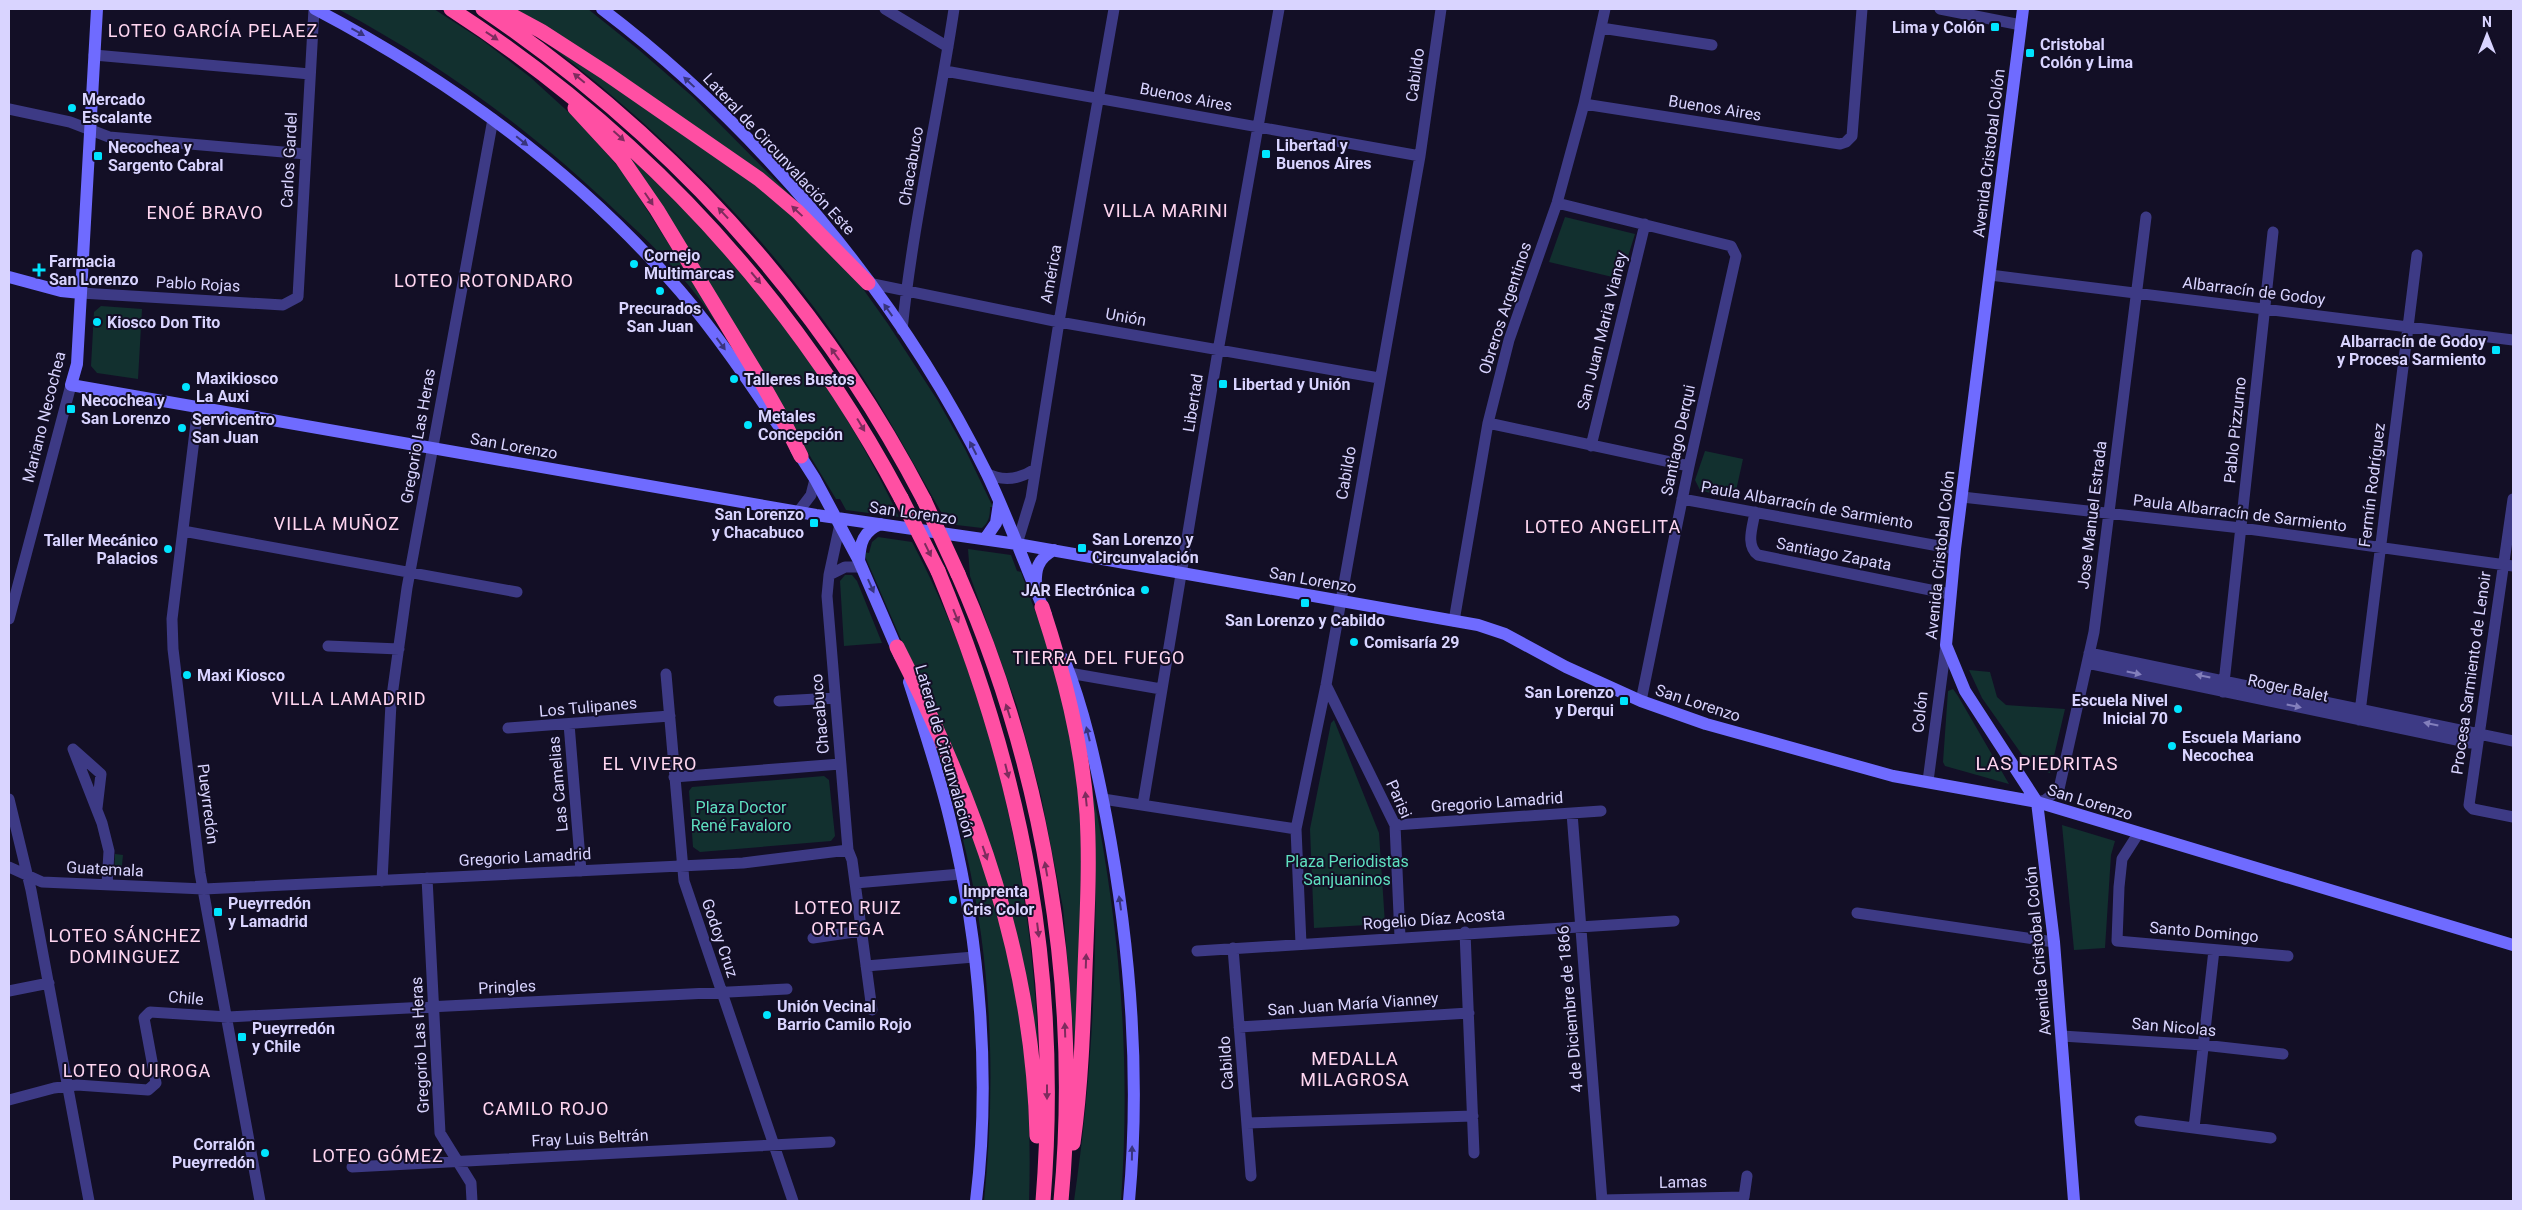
<svg xmlns="http://www.w3.org/2000/svg" width="2522" height="1210" font-family="Roboto,sans-serif">
<style>
.green{fill:#12302f}
.lines{fill:none;stroke-linecap:round;stroke-linejoin:round}
.street{stroke:#3d3a85;stroke-width:11}
.secondary{stroke:#6f6bff;stroke-width:12}
.highway{stroke:#ff4fa3;stroke-width:15}
.highway-bridge{stroke:#ff4fa3;stroke-width:15}
.oneway{fill:#38347d}
.oneway2{fill:#7d2c5e}
.oneway3{fill:#837fbc}
.poi-dot{fill:#00e5ff;stroke:#130f26;stroke-width:2}
.labels{text-anchor:middle;dominant-baseline:central;stroke-width:4;stroke-linejoin:round;paint-order:stroke}
.poi-label{font-size:16px;font-weight:bold;fill:#d9d4ff;stroke:#130f26;text-anchor:start}
.street-label{font-size:16px;fill:#d9d4ff;stroke:#130f26}
.park-label{font-size:16px;fill:#5fe0c0;stroke:#130f26}
.neighbourhood-label{font-size:18px;letter-spacing:1px;fill:#ffd6f0;stroke:#130f26}
.quarter-label{font-size:19px;letter-spacing:1px;fill:#ffd6f0;stroke:#130f26}
</style>
<rect width="100%" height="100%" fill="#130f26"/>
<!-- green -->
<path class="green" d="M338,9H434L482,40L530,77L575,118L623,172L717,320L715,321C689,281 654,246 619,214C535,133 441,64 338,9Z
M513,9H588L639,50L693,97L803,208Z
M535,34L765,188L861,286L888,324L938,401L965,449L993,507H990C990,516 989,522 982,528L948,524C916,469 887,413 852,361C766,232 659,128 535,34Z
M630,158C741,256 836,382 899,517L846,510L840,499H836Z
M1565,217L1635,234L1621,279L1549,262Z
M101,306L142,309L138,379L97,373L91,366L94,312Z
M1705,451L1743,459L1734,500L1700,490L1695,480Z
M878,537L912,542C996,699 1036,899 1039,1076L1031,1019L939,727L864,554V552L869,553L872,542Z
M968,549L1011,555L1017,571L1021,572L1063,689L1084,823L1075,1051L1063,908L1041,796L1017,706L970,576Z
M845,575H852L857,581L882,643L844,646L840,581Z
M1969,670L1990,672L1997,697L2006,705L2065,709L2050,773L2030,766L1982,698Z
M1953,689L1958,696L2009,784L1945,766L1943,762L1948,691Z
M918,696C949,775 984,853 1004,935C1025,1022 1032,1112 1029,1201H984C996,1086 992,964 966,852C954,799 935,748 918,696Z
M1334,720L1379,833L1385,924L1314,928L1310,829L1331,723Z
M824,776L829,780L835,836L831,841L700,852L693,847L689,791L692,787Z
M1092,788C1120,926 1131,1060 1121,1201H1074C1094,1065 1100,925 1092,788Z
M2062,825L2115,841L2111,855L2105,948L2074,950Z
M115,854L123,855L121,875L114,874Z"/>
<g class="lines">
<!-- street -->
<path class="street" d="M885,9L948,47
M1940,9L2021,25
M1601,28L1712,45
M94,55L310,74
M945,71L1420,156
M1584,104L1840,144L1846,142L1852,136L1862,9
M9,109L70,122L109,137L306,154
M1557,203L1731,246L1736,256L1689,466L1641,701
M1990,275L2513,340
M868,283L1059,322L1379,378
M81,293L283,305L298,297L314,9
M902,330C913,222 938,116 954,9
M198,407L172,619L173,649L200,873L260,1201
M1488,423L1689,466
M1591,446L1645,224
M986,473C1003,482 1020,479 1035,469
M1962,497L2241,528L2513,566
M1682,499L1955,549
M2513,499L2469,805L2473,809L2513,817
M798,512L811,495L815,479
M1755,512C1753,526 1745,545 1758,555L1950,594
M840,524L829,575L827,596L848,850L852,860L872,1010
M183,531L517,592
M1017,544L1031,498L1059,322L1114,9
M829,575L845,567H862
M9,619L71,385
M1454,621L1488,423L1509,340L1557,203L1584,104L1605,9
M328,646L399,649
M2089,653L2513,741
M2087,663L2471,743L2478,734
M1069,673L1161,689
M666,674L684,881L793,1201
M1326,685L1395,825L1400,937
M2223,692L2273,232
M779,701L835,698
M2359,720L2417,255
M569,724L581,871
M508,728L670,716
M674,777L840,764
M1928,781L1946,645
M9,799L31,890L89,1201
M1103,799L1296,829
M2037,802L2045,800L2059,789L2094,632L2146,217
M1143,804L1218,351L1279,9
M97,808L101,774L73,749L102,823L109,851L107,885
M1572,813L1602,1201
M1395,825L1601,811
M2138,834L2122,859L2119,887L2117,941L2288,956
M9,867L42,882L204,889L743,863L848,850
M427,878L440,1133L471,1183L472,1201
M382,881L391,703L407,588L493,119
M855,883L961,874
M1857,913L2054,942
M1465,932L1474,1153
M813,938L861,931
M1301,944L1296,829L1326,685L1420,156L1441,9
M1233,948L1251,1176
M1197,951L1674,921
M866,966L974,957
M9,991L49,983
M1239,1027L1469,1013
M2062,1036L2203,1045L2283,1054
M9,1100L54,1088L77,1085L148,1090L156,1083L144,1018L150,1012L228,1017L787,989
M2140,1121L2271,1138
M1247,1123L1473,1116
M2194,1128L2214,950
M352,1167L830,1142
M1602,1200L1744,1197L1747,1176"/>
<!-- secondary -->
<path class="secondary" d="M97,9L77,364L71,385L816,515L1017,544L1478,625L1505,634L1566,667L1641,701L1706,724L1893,776L2037,802L2513,945
M315,9C452,81 578,173 680,291C716,333 747,379 778,425
M602,9C759,128 900,297 987,474C1009,520 1026,568 1046,615
M2023,9L1955,549L1946,645L1965,691L2037,802L2054,942L2074,1201
M9,277L61,291L81,293
M796,449L815,479L859,561L900,656
M985,539L996,523L999,503
M859,561C860,543 863,531 881,524
M1036,588C1035,570 1037,559 1054,550
M1064,659C1084,709 1096,764 1106,816C1130,943 1141,1073 1129,1201
M909,682C924,729 940,776 951,824C980,943 991,1079 976,1201"/>
<!-- highway -->
<path class="highway" d="M451,9C643,134 793,295 901,498
M483,9C671,137 819,298 924,500
M500,9L541,31L606,73L759,179L798,212L868,283
M575,108L622,159L657,210L759,378L785,424L801,456
M938,571C1024,778 1061,977 1043,1201
M958,574C1044,768 1081,990 1061,1201
M1042,607C1064,674 1082,742 1087,814C1090,865 1087,917 1085,969C1083,1027 1081,1085 1073,1143
M897,647C977,804 1033,958 1037,1136"/>
<!-- highway-bridge -->
<path class="highway-bridge" d="M901,498L938,571
M924,500L958,574"/>
</g>
<!-- one-way arrows -->
<defs><path id="oneway-solid" d="M-6-.8H1V-3.2L6.5 0L1 3.2V.8H-6Z" transform="scale(1.25)"/></defs>
<g class="oneway">
<use href="#oneway-solid" transform="translate(358 32) rotate(29)"/>
<use href="#oneway-solid" transform="translate(689 82) rotate(-137)"/>
<use href="#oneway-solid" transform="translate(522 141) rotate(39)"/>
<use href="#oneway-solid" transform="translate(888 310) rotate(-125)"/>
<use href="#oneway-solid" transform="translate(721 344) rotate(54)"/>
<use href="#oneway-solid" transform="translate(973 448) rotate(-117)"/>
<use href="#oneway-solid" transform="translate(871 586) rotate(66)"/>
<use href="#oneway-solid" transform="translate(1088 734) rotate(-104)"/>
<use href="#oneway-solid" transform="translate(1120 903) rotate(-98)"/>
<use href="#oneway-solid" transform="translate(1132 1153) rotate(-89)"/>
</g>
<g class="oneway2">
<use href="#oneway-solid" transform="translate(492 36) rotate(34)"/>
<use href="#oneway-solid" transform="translate(579 78) rotate(-140)"/>
<use href="#oneway-solid" transform="translate(619 136) rotate(42)"/>
<use href="#oneway-solid" transform="translate(649 199) rotate(56)"/>
<use href="#oneway-solid" transform="translate(797 211) rotate(-137)"/>
<use href="#oneway-solid" transform="translate(723 213) rotate(-133)"/>
<use href="#oneway-solid" transform="translate(756 278) rotate(50)"/>
<use href="#oneway-solid" transform="translate(835 354) rotate(-125)"/>
<use href="#oneway-solid" transform="translate(861 425) rotate(59)"/>
<use href="#oneway-solid" transform="translate(928 550) rotate(64)"/>
<use href="#oneway-solid" transform="translate(956 616) rotate(68)"/>
<use href="#oneway-solid" transform="translate(1008 711) rotate(-108)"/>
<use href="#oneway-solid" transform="translate(1007 771) rotate(76)"/>
<use href="#oneway-solid" transform="translate(1086 799) rotate(-96)"/>
<use href="#oneway-solid" transform="translate(985 853) rotate(71)"/>
<use href="#oneway-solid" transform="translate(1046 869) rotate(-100)"/>
<use href="#oneway-solid" transform="translate(1038 930) rotate(83)"/>
<use href="#oneway-solid" transform="translate(1086 961) rotate(-88)"/>
<use href="#oneway-solid" transform="translate(1065 1030) rotate(-92)"/>
<use href="#oneway-solid" transform="translate(1047 1092) rotate(90)"/>
</g>
<g class="oneway3">
<use href="#oneway-solid" transform="translate(2134 673) rotate(12)"/>
<use href="#oneway-solid" transform="translate(2203 676) rotate(-168)"/>
<use href="#oneway-solid" transform="translate(2294 706) rotate(12)"/>
<use href="#oneway-solid" transform="translate(2431 724) rotate(-168)"/>
</g>
<!-- markers -->
<g class="poi-dot">
<rect x="1990" y="22" width="10" height="10" rx="2.5"/>
<rect x="2025" y="48" width="10" height="10" rx="2.5"/>
<circle cx="72" cy="108" r="5"/>
<rect x="1261" y="149" width="10" height="10" rx="2.5"/>
<rect x="93" y="151" width="10" height="10" rx="2.5"/>
<circle cx="634" cy="264" r="5"/>
<path d="M36.5 262.5h5v5h5v5h-5v5h-5v-5h-5v-5h5z"/>
<circle cx="660" cy="291" r="5"/>
<circle cx="97" cy="322" r="5"/>
<rect x="2491" y="345" width="10" height="10" rx="2.5"/>
<circle cx="734" cy="379" r="5"/>
<rect x="1218" y="379" width="10" height="10" rx="2.5"/>
<circle cx="186" cy="387" r="5"/>
<rect x="66" y="404" width="10" height="10" rx="2.5"/>
<circle cx="748" cy="425" r="5"/>
<circle cx="182" cy="428" r="5"/>
<rect x="809" y="518" width="10" height="10" rx="2.5"/>
<rect x="1077" y="543" width="10" height="10" rx="2.5"/>
<circle cx="168" cy="549" r="5"/>
<circle cx="1145" cy="590" r="5"/>
<rect x="1300" y="598" width="10" height="10" rx="2.5"/>
<circle cx="1354" cy="642" r="5"/>
<circle cx="187" cy="675" r="5"/>
<rect x="1619" y="696" width="10" height="10" rx="2.5"/>
<circle cx="2178" cy="709" r="5"/>
<circle cx="2172" cy="746" r="5"/>
<circle cx="953" cy="900" r="5"/>
<rect x="213" y="907" width="10" height="10" rx="2.5"/>
<circle cx="767" cy="1015" r="5"/>
<rect x="237" y="1032" width="10" height="10" rx="2.5"/>
<circle cx="265" cy="1153" r="5"/>
</g>
<g class="labels">
<!-- poi labels -->
<g class="poi-label">
<text x="1985" y="27" text-anchor="end">Lima y Colón</text>
<text x="2040" y="44">Cristobal<tspan x="2040" dy="18">Colón y Lima</tspan></text>
<text x="82" y="99">Mercado<tspan x="82" dy="18">Escalante</tspan></text>
<text x="1276" y="145">Libertad y<tspan x="1276" dy="18">Buenos Aires</tspan></text>
<text x="108" y="147">Necochea y<tspan x="108" dy="18">Sargento Cabral</tspan></text>
<text x="644" y="255">Cornejo<tspan x="644" dy="18">Multimarcas</tspan></text>
<text x="49" y="261">Farmacia<tspan x="49" dy="18">San Lorenzo</tspan></text>
<text x="660" y="308" text-anchor="middle">Precurados<tspan x="660" dy="18">San Juan</tspan></text>
<text x="107" y="322">Kiosco Don Tito</text>
<text x="2486" y="341" text-anchor="end">Albarracín de Godoy<tspan x="2486" dy="18">y Procesa Sarmiento</tspan></text>
<text x="196" y="378">Maxikiosco<tspan x="196" dy="18">La Auxi</tspan></text>
<text x="744" y="379">Talleres Bustos</text>
<text x="1233" y="384">Libertad y Unión</text>
<text x="81" y="400">Necochea y<tspan x="81" dy="18">San Lorenzo</tspan></text>
<text x="758" y="416">Metales<tspan x="758" dy="18">Concepción</tspan></text>
<text x="192" y="419">Servicentro<tspan x="192" dy="18">San Juan</tspan></text>
<text x="804" y="514" text-anchor="end">San Lorenzo<tspan x="804" dy="18">y Chacabuco</tspan></text>
<text x="1092" y="539">San Lorenzo y<tspan x="1092" dy="18">Circunvalación</tspan></text>
<text x="158" y="540" text-anchor="end">Taller Mecánico<tspan x="158" dy="18">Palacios</tspan></text>
<text x="1135" y="590" text-anchor="end">JAR Electrónica</text>
<text x="1305" y="620" text-anchor="middle">San Lorenzo y Cabildo</text>
<text x="1364" y="642">Comisaría 29</text>
<text x="197" y="675">Maxi Kiosco</text>
<text x="1614" y="692" text-anchor="end">San Lorenzo<tspan x="1614" dy="18">y Derqui</tspan></text>
<text x="2168" y="700" text-anchor="end">Escuela Nivel<tspan x="2168" dy="18">Inicial 70</tspan></text>
<text x="2182" y="737">Escuela Mariano<tspan x="2182" dy="18">Necochea</tspan></text>
<text x="963" y="891">Imprenta<tspan x="963" dy="18">Cris Color</tspan></text>
<text x="228" y="903">Pueyrredón<tspan x="228" dy="18">y Lamadrid</tspan></text>
<text x="777" y="1006">Unión Vecinal<tspan x="777" dy="18">Barrio Camilo Rojo</tspan></text>
<text x="252" y="1028">Pueyrredón<tspan x="252" dy="18">y Chile</tspan></text>
<text x="255" y="1144" text-anchor="end">Corralón<tspan x="255" dy="18">Pueyrredón</tspan></text>
</g>
<!-- street labels -->
<g class="street-label">
<text transform="translate(1415 75) rotate(-82)">Cabildo</text>
<text transform="translate(1186 97) rotate(11)">Buenos Aires</text>
<text transform="translate(1715 108) rotate(9)">Buenos Aires</text>
<text transform="translate(1989 153) rotate(-83)">Avenida Cristobal Colón</text>
<text transform="translate(779 154) rotate(47)">Lateral de Circunvalación Este</text>
<text transform="translate(289 160) rotate(-87)">Carlos Gardel</text>
<text transform="translate(911 166) rotate(-80)">Chacabuco</text>
<text transform="translate(1051 274) rotate(-80)">América</text>
<text transform="translate(198 284) rotate(3)">Pablo Rojas</text>
<text transform="translate(2254 291) rotate(7)">Albarracín de Godoy</text>
<text transform="translate(1505 308) rotate(-72)">Obreros Argentinos</text>
<text transform="translate(1126 317) rotate(10)">Unión</text>
<text transform="translate(1602 331) rotate(-76)">San Juan Maria Vianey</text>
<text transform="translate(1193 403) rotate(-81)">Libertad</text>
<text transform="translate(44 417) rotate(-76)">Mariano Necochea</text>
<text transform="translate(2235 430) rotate(-84)">Pablo Pizzurno</text>
<text transform="translate(418 436) rotate(-80)">Gregorio Las Heras</text>
<text transform="translate(1678 440) rotate(-78)">Santiago Derqui</text>
<text transform="translate(514 446) rotate(10)">San Lorenzo</text>
<text transform="translate(1346 473) rotate(-80)">Cabildo</text>
<text transform="translate(2372 485) rotate(-83)">Fermín Rodríguez</text>
<text transform="translate(1807 505) rotate(10)">Paula Albarracín de Sarmiento</text>
<text transform="translate(913 513) rotate(8)">San Lorenzo</text>
<text transform="translate(2240 513) rotate(7)">Paula Albarracín de Sarmiento</text>
<text transform="translate(2092 515) rotate(-83)">Jose Manuel Estrada</text>
<text transform="translate(1834 554) rotate(11)">Santiago Zapata</text>
<text transform="translate(1940 555) rotate(-84)">Avenida Cristobal Colón</text>
<text transform="translate(1313 580) rotate(10)">San Lorenzo</text>
<text transform="translate(2471 673) rotate(-82)">Procesa Sarmiento de Lenoir</text>
<text transform="translate(2288 688) rotate(12)">Roger Balet</text>
<text transform="translate(1698 703) rotate(18)">San Lorenzo</text>
<text transform="translate(588 707) rotate(-5)">Los Tulipanes</text>
<text transform="translate(1920 712) rotate(-84)">Colón</text>
<text transform="translate(820 714) rotate(-95)">Chacabuco</text>
<text transform="translate(945 751) rotate(74)">Lateral de Circunvalación</text>
<text transform="translate(558 784) rotate(-95)">Las Camelias</text>
<text transform="translate(1399 799) rotate(66)">Parisi</text>
<text transform="translate(1497 802) rotate(-4)">Gregorio Lamadrid</text>
<text transform="translate(2090 802) rotate(17)">San Lorenzo</text>
<text transform="translate(208 804) rotate(83)">Pueyrredón</text>
<text transform="translate(525 857) rotate(-3)">Gregorio Lamadrid</text>
<text transform="translate(105 869) rotate(3)">Guatemala</text>
<text transform="translate(1434 919) rotate(-4)">Rogelio Díaz Acosta</text>
<text transform="translate(2204 932) rotate(5)">Santo Domingo</text>
<text transform="translate(720 938) rotate(71)">Godoy Cruz</text>
<text transform="translate(2038 951) rotate(-95)">Avenida Cristobal Colón</text>
<text transform="translate(507 987) rotate(-3)">Pringles</text>
<text transform="translate(186 998) rotate(5)">Chile</text>
<text transform="translate(1353 1004) rotate(-4)">San Juan María Vianney</text>
<text transform="translate(1570 1009) rotate(-95)">4 de Diciembre de 1866</text>
<text transform="translate(2174 1027) rotate(5)">San Nicolas</text>
<text transform="translate(420 1045) rotate(-93)">Gregorio Las Heras</text>
<text transform="translate(1226 1063) rotate(-94)">Cabildo</text>
<text transform="translate(590 1138) rotate(-3)">Fray Luis Beltrán</text>
<text transform="translate(1683 1182) rotate(-1)">Lamas</text>
</g>
<!-- park labels -->
<g class="park-label">
<text x="741" y="807">Plaza Doctor<tspan x="741" dy="18">René Favaloro</tspan></text>
<text x="1347" y="861">Plaza Periodistas<tspan x="1347" dy="18">Sanjuaninos</tspan></text>
</g>
<!-- neighbourhood labels -->
<g class="neighbourhood-label">
<text x="213" y="30">LOTEO GARCÍA PELAEZ</text>
<text x="1166" y="210">VILLA MARINI</text>
<text x="205" y="212">ENOÉ BRAVO</text>
<text x="484" y="280">LOTEO ROTONDARO</text>
<text x="337" y="523">VILLA MUÑOZ</text>
<text x="1603" y="526">LOTEO ANGELITA</text>
<text x="1099" y="657">TIERRA DEL FUEGO</text>
<text x="349" y="698">VILLA LAMADRID</text>
<text x="650" y="763">EL VIVERO</text>
<text x="848" y="907">LOTEO RUIZ<tspan x="848" dy="21">ORTEGA</tspan></text>
<text x="125" y="935">LOTEO SÁNCHEZ<tspan x="125" dy="21">DOMINGUEZ</tspan></text>
<text x="1355" y="1058">MEDALLA<tspan x="1355" dy="21">MILAGROSA</tspan></text>
<text x="137" y="1070">LOTEO QUIROGA</text>
<text x="546" y="1108">CAMILO ROJO</text>
<text x="378" y="1155">LOTEO GÓMEZ</text>
</g>
<!-- quarter labels -->
<g class="quarter-label">
<text x="2047" y="763">LAS PIEDRITAS</text>
</g>
</g>
<!-- border -->
<rect width="2522" height="1210" fill="none" stroke="#d9d4ff" stroke-width="20"/>
<!-- north arrow -->
<g transform="translate(2487 35)" stroke="#130f26" stroke-width="4" paint-order="stroke">
<path d="M0-4L9 19L0 12L-9 19Z" fill="#d9d4ff"/>
<text y="-8" font-size="14" font-weight="bold" text-anchor="middle" fill="#d9d4ff">N</text>
</g>
</svg>
